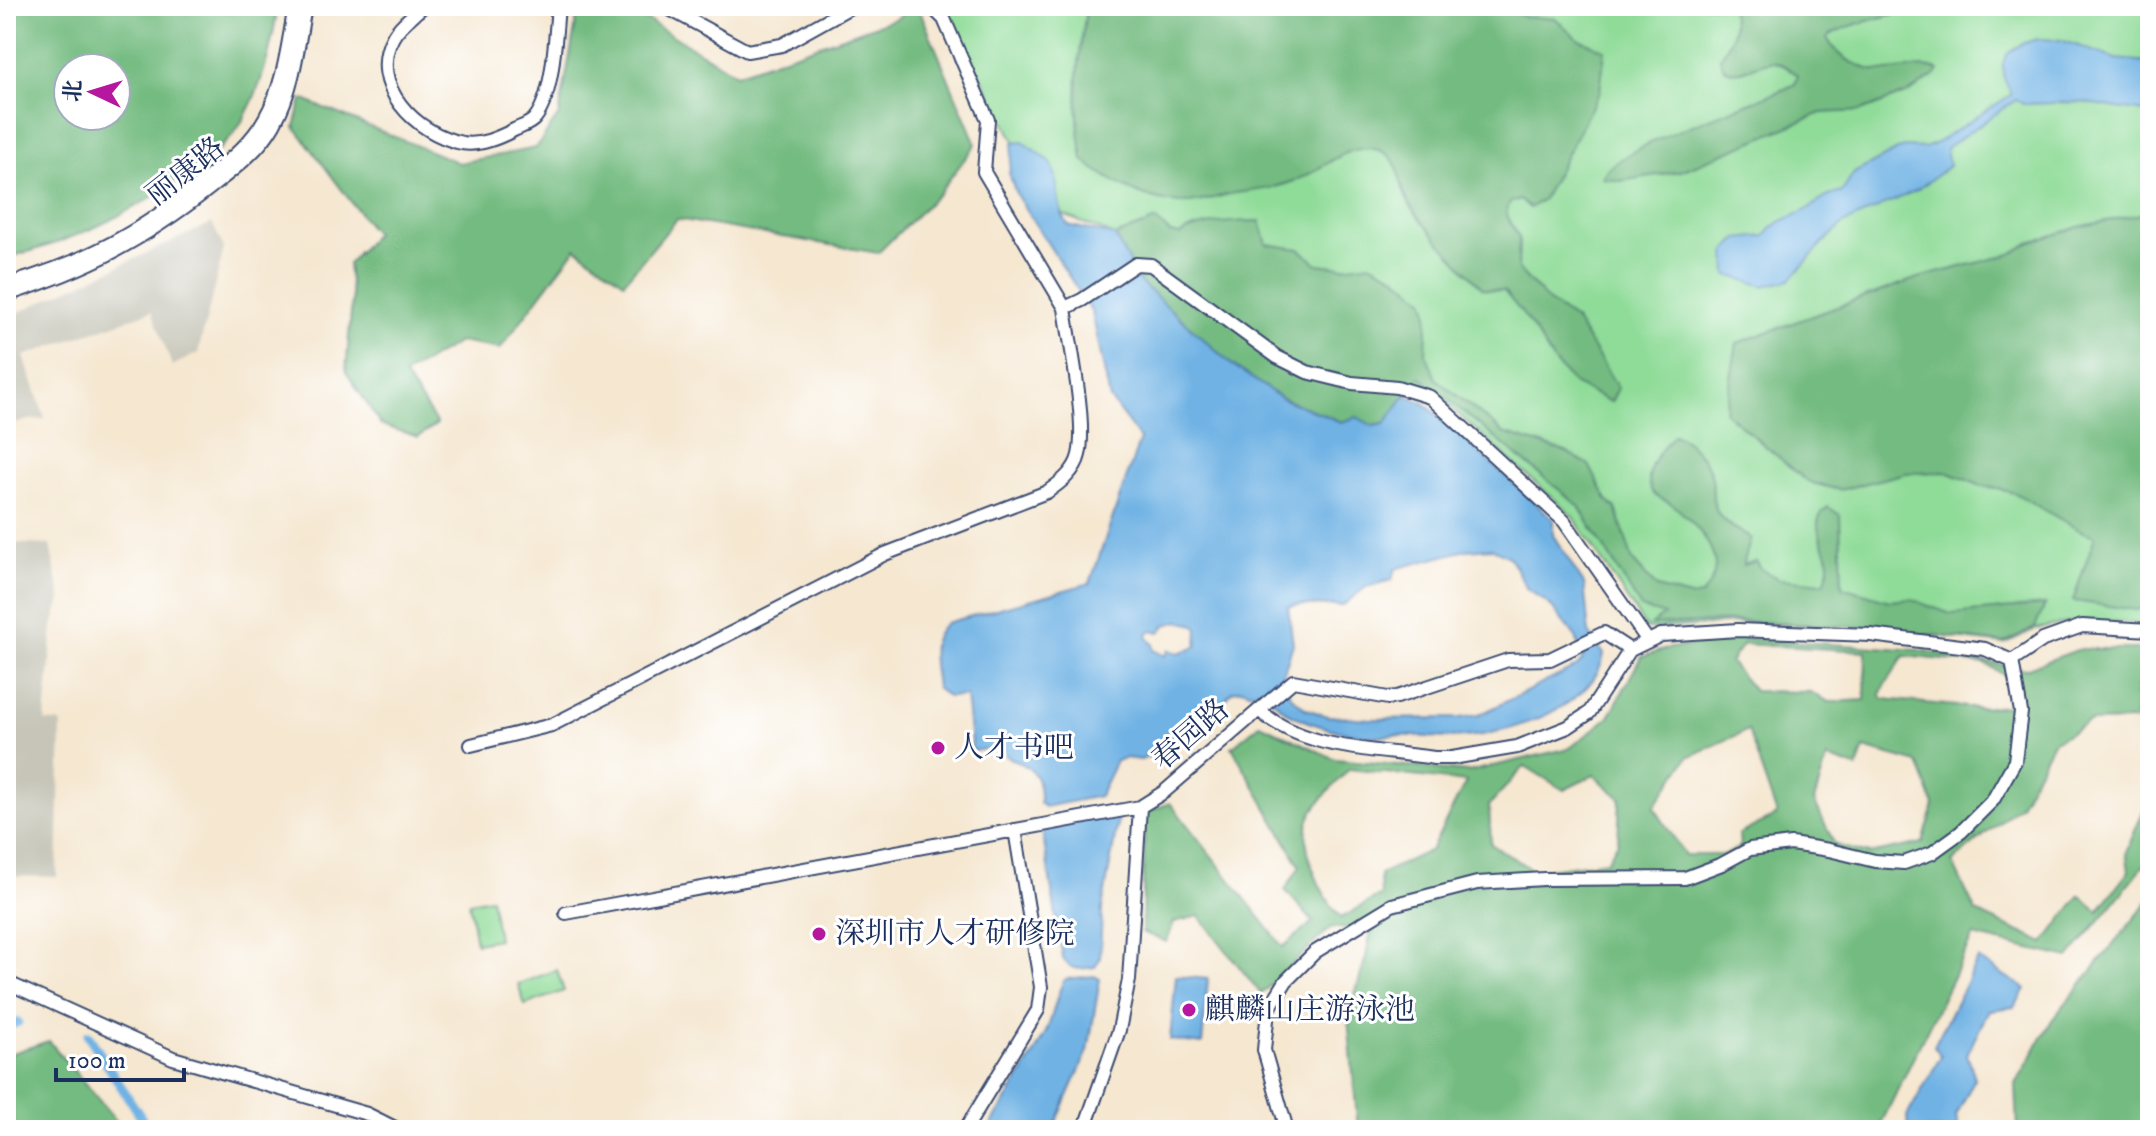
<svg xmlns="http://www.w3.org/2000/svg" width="2156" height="1136" font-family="'IM FELL DW Pica','Noto Serif SC',serif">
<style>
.industrial{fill:#c6c5b8}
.green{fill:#8fdb98;stroke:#55857b;stroke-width:2}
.forest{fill:#73bb80;stroke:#47756f;stroke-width:2;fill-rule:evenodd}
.water{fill:#6fb2e4;stroke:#4570a1;stroke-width:2;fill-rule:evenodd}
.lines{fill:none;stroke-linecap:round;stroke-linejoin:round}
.canal{stroke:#6fb2e4;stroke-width:9}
.minor-casing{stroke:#3c4b6f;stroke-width:16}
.minor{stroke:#fff;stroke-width:12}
.poi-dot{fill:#b5179e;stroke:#fff;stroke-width:3}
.labels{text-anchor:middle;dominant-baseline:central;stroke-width:6;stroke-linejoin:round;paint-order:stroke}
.street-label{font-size:30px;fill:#1b2f5e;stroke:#fff}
.poi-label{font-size:30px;fill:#1b2f5e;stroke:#fff;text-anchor:start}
</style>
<rect width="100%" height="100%" fill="#fff"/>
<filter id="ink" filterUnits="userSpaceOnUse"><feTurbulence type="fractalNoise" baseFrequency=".0125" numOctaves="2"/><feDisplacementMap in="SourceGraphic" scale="16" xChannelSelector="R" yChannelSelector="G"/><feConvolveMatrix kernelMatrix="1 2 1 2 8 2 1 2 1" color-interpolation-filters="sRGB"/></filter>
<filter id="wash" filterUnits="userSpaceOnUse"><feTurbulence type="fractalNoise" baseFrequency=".006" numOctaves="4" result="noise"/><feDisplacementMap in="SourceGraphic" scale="32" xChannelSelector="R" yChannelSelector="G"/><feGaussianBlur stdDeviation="1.8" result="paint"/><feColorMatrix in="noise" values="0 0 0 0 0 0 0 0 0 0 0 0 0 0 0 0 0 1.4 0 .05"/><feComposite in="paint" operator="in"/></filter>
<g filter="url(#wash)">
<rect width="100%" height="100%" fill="#f5e7d0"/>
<!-- industrial -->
<path class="industrial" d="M212,223L224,248L198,353L172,366L152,311L24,356L45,419L28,420L6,426V318Z
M6,543L50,545L61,599L53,626L45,721L61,723L57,877L6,876Z"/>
<!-- green -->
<path class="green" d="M945,6H2150V623L2082,620L2036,629L2004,644L1872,628L1739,623L1647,629L1571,514L1431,390L1376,370L1115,236L1049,209Z
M491,898L498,939L476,943L469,902Z
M557,970L564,991L525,1005L518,984Z"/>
<!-- forest -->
<path class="forest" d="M6,6H278C271,49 262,91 238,128C224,148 203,163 183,177C126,216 73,241 6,258ZM116,68V116H68V68Z
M579,6H624L736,74L897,18L912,6H918L976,144L938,194L878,253L677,219L624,282L576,248L500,349L459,342L404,375L437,424L418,437L381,425L346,372L352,299L348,264L375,234L295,127L302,99L459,163L536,148L559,115Z
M1087,6H1504L1524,17L1555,18L1577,38L1605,50L1600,91L1543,199L1530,208L1520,200L1510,202L1506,213L1519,238L1518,269L1549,302L1576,321L1618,388L1611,402L1575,385L1554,362L1526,318L1504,291L1483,289C1465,268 1413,218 1405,195C1398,178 1401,158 1379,150C1350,141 1325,168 1301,178C1279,188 1259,190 1236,193C1220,195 1205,202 1188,203C1151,205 1110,182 1083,160C1073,103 1077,62 1087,6Z
M1730,6H1905L1910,11C1894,14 1835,27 1827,38C1838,59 1864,72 1887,71C1905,71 1922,63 1939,70L1936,75L1906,94L1861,111L1821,113L1681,171L1621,181L1602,178C1613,146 1759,103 1795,84L1798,75C1791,70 1784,64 1775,62C1758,59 1725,89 1720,57C1734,39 1736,27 1730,6Z
M2150,212V606L2136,610L2073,601L2095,536L2081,531L2015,493L1979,485L1947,472L1906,473L1840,490L1808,482L1725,412L1737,343L1918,278L2011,254L2029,243L2078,227Z
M1156,220L1170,233L1180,235C1198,222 1236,221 1260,221L1267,244L1299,249L1318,264L1343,267L1370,263L1394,275L1424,299L1428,311L1426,353L1436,379L1504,433L1566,452L1589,465L1607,500L1616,508L1633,561L1657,588L1690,597L1702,595C1708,587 1714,579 1715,568C1716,544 1688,516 1670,503C1663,499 1654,498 1651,489C1643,468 1661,450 1673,435C1687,439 1689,443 1698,453C1724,481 1704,494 1720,516C1727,527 1741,530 1751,538L1743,565L1756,561L1761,569L1779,579L1824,583C1827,575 1831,566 1828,558C1823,539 1808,522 1828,507L1840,515L1842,587L1890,601L1910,599L1951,614L2045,605L2035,628L2004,643L1872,628L1739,621L1651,625L1664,615L1641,608L1578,505L1420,377L1385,424L1372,426L1357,417L1342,422L1281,398L1231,364L1139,281L1115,236Z
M1743,638L1919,650L2025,669L2080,649H2150V687L2137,686L2135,721L2089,722L2053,742L2020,805L1952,862L1976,912L2044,943L2080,895L2098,911L2129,871L2126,852L2143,812L2150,811V858L2069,958L1973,936L1878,1130H1358L1348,1018L1366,957L1371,932L1331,927L1261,994L1199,916L1174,922L1167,942L1142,932L1145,813L1170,803L1283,947L1313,922L1285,890L1300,866L1232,747L1260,724L1335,759L1468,772L1570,748L1609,717L1641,657L1670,648ZM1743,644L1866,651L1865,700L1829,702L1810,692L1754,691L1730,662ZM1904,656L1985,664L2009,677L2011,706L1977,708L1883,699L1880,694ZM1748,730L1777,815L1739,834L1740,847L1725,855H1685L1654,807L1688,757ZM1864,748L1918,763L1934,805L1923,843L1869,854L1835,845L1814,801L1827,758L1857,768ZM1525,766L1564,790L1594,775L1620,798L1618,842L1607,861L1534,871L1491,844L1489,805ZM1349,769L1466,782L1431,850L1380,874L1381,895L1341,918C1321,895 1295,843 1312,813C1321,797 1337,783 1349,769Z
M2150,899V1130H2018L2016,1084L2052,1020Z
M49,1041L124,1130H6V1055Z"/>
<!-- water -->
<path class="water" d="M2038,39L2061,40L2116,59L2150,62V113L2080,102L2026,104L2016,100L1946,148L1949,166L1917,190L1843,224L1825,241L1790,280L1764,286L1727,275L1726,251L1738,239L1765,236C1779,217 1789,220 1808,209C1824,199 1822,197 1842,192L1854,173L1903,147L1925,148L1938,142L2012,94C1992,63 2005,47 2038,39Z
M1023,142C1031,149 1043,155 1050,162C1061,176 1053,203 1068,225L1115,236L1139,281L1231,364L1281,398L1341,422L1357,417L1373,426L1385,424L1406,395L1424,403L1553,519V535L1584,584L1589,633L1604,654C1596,706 1510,734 1465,737C1442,739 1419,736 1397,735C1386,735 1376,737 1366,736C1342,733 1316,726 1294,716C1281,710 1272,699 1262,688L1252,693L1242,689L1232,691L1208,723L1184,741L1141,760L1124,758L1116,761L1099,796L1045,807L1040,803C1041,773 1032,767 1006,756L1003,747L972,751L966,696L948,697L936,688C934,665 925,639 946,623L1090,583L1140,439L1110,399L1092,312L1017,196L1009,175L1013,143ZM1492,548L1510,558L1527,589L1549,604L1576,638L1584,655L1582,661L1576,667L1479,715L1460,718L1371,719L1328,716L1306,709L1292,697L1281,681L1293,644L1288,607L1296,605L1342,606L1366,587L1392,580L1395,569L1466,550ZM1179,621L1195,625L1198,630L1197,646L1179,653L1169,650L1165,656L1153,650V644L1147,637L1148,633L1152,630L1160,632L1166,625Z
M1107,813L1118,820L1102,909L1100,959L1095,967C1081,969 1072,972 1063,959L1042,830Z
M1978,959L2026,989L2014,1007L1989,1010L1967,1054L1975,1078L1956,1116L1959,1130H1908L1907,1116L1941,1056L1934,1046Z
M1094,976L1100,979L1088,1051L1053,1130H988C1008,1097 1029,1065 1046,1032C1054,1015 1056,992 1065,979Z
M1176,976L1208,979L1202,1044L1170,1040Z"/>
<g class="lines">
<!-- canal -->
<path class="canal" d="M6,1027L18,1022
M88,1035L149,1130"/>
</g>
</g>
<g filter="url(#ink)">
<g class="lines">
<defs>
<path id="minor" d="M423,6C414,15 399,25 393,37C367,85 416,134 462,143C480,146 498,138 514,130C520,127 531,124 535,118C554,94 555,37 558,6
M664,6L747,51L782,45L852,6
M931,6L944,19L988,120L984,172L1065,308
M6,285C86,262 141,232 205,180C227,162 251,144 265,118C284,85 288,44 295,6
M6,295C88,269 142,241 210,188C234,169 259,151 274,124C294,89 298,45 305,6
M1259,710L1293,681L1388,698L1397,697L1508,660L1550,659L1604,633L1630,650
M471,745L552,725L885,554L1047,492C1060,483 1075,472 1079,455C1087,421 1070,345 1065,308L1082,300L1136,264L1151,265L1277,357L1307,372L1352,383L1397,387L1430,397L1564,521L1648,641
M566,913L1140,807
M6,982L173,1058L367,1114L399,1130
M965,1130L1038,1010L1041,987L1015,830
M1084,1130L1119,1030L1129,980L1140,807L1164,792L1259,710C1304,751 1377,749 1434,758H1452L1517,747L1568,727L1589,713L1630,650L1661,635L1738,630L1871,635L1985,649L2012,661L2043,640L2082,626L2150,630
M1287,1130L1264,1050L1268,1010L1286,981L1315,952L1392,905L1477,883L1544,879L1685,878L1722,864L1750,849L1791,844L1829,850L1875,861L1904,863L1932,853L1961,832L1993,800L2015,761L2021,712L2012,661"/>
</defs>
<!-- minor casing -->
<use href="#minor" class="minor-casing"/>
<!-- minor -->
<use href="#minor" class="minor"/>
</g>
</g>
<!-- markers -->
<g class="poi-dot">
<circle cx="938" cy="748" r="8"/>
<circle cx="819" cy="934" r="8"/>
<circle cx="1189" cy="1010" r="8"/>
</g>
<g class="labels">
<!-- street labels -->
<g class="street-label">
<text transform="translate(186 172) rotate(-38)">丽康路</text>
<text transform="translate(1191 735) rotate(-41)">春园路</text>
</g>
<!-- poi labels -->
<g class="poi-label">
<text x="954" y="748">人才书吧</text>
<text x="835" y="934">深圳市人才研修院</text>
<text x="1205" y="1010">麒麟山庄游泳池</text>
</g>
</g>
<!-- margin -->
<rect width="2156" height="1136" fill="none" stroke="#fff" stroke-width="32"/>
<!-- north arrow -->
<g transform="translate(92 92) rotate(274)"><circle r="38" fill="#ffffff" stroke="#a4acbf" stroke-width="2"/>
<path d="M0-6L14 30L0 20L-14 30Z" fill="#b5179e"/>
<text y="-12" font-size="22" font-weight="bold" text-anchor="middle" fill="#1b2f5e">北</text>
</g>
<!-- scale -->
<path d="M56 1068v12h128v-12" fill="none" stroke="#1b2f5e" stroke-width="4"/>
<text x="68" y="1068" font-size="24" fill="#1b2f5e" stroke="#ffffff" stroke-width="6" paint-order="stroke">100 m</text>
</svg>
